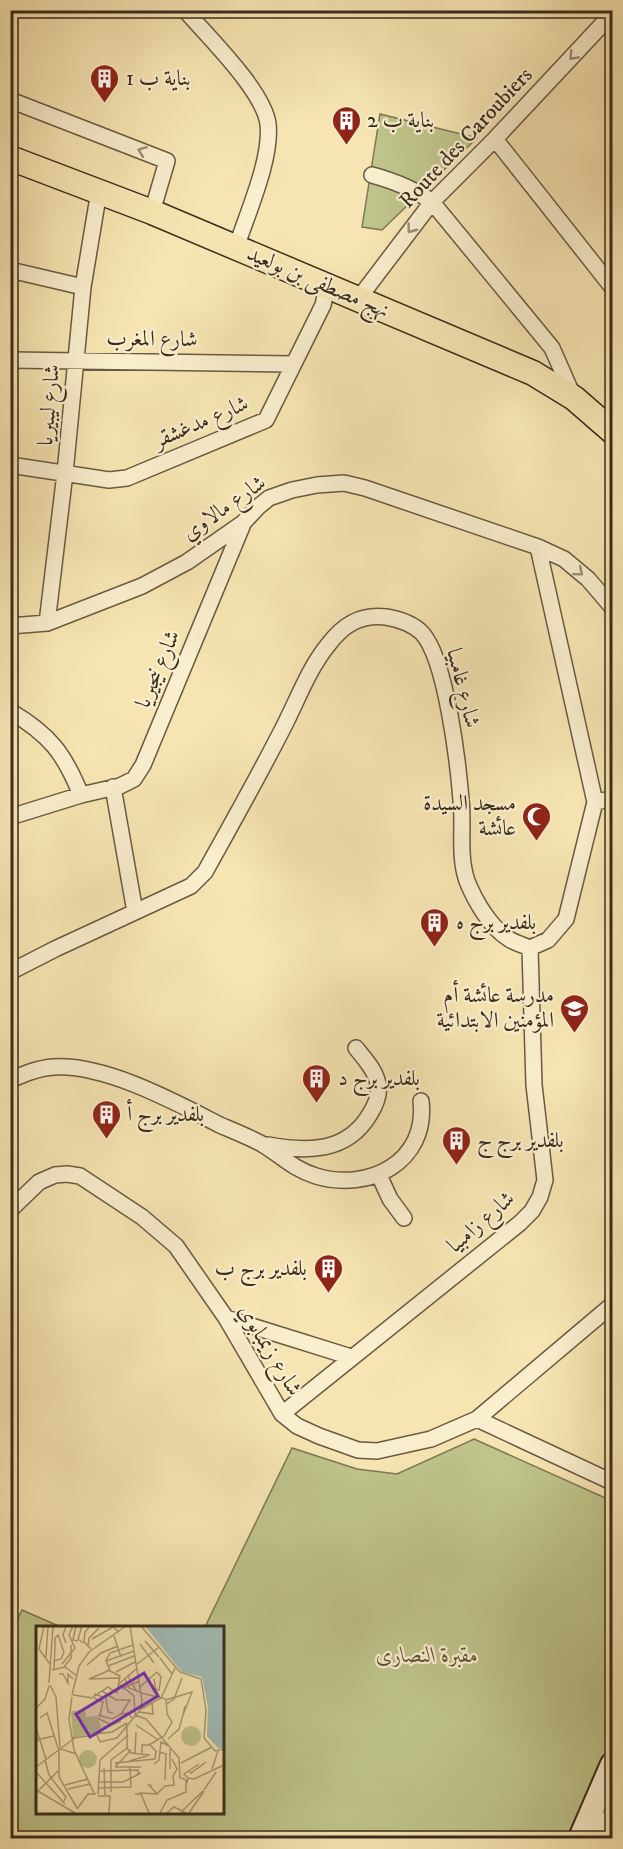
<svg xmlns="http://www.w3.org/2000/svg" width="623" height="1849" font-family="'IM FELL DW Pica',Amiri,serif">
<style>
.green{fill:#bec48a;stroke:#7c7853;stroke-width:1.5}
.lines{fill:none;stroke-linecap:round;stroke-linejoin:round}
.street-casing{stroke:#6a5a42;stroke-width:18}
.secondary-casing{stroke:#3b2c1c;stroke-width:26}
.primary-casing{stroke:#3b2c1c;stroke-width:27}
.street{stroke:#f9eecd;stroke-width:15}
.secondary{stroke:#f9eecd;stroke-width:22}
.primary{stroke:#f6e5b2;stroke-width:24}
.oneway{stroke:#9a8d74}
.labels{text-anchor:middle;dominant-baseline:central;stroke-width:4.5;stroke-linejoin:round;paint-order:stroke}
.poi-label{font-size:22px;fill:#3b2c1c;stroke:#f9eecd;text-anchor:start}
.street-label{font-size:22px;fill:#3b2c1c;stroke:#f9eecd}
.park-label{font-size:22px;font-style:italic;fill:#5c5238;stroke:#f9eecd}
.inset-road{fill:none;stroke:#ab9b76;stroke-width:1.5}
.view{fill:#7b2cbf;fill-opacity:0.15;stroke:#7b2cbf;stroke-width:3}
.inset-edge{fill:none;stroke:#3b2c1c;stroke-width:3}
</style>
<rect width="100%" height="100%" fill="#f6e5b2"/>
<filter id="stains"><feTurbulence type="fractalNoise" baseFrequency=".00333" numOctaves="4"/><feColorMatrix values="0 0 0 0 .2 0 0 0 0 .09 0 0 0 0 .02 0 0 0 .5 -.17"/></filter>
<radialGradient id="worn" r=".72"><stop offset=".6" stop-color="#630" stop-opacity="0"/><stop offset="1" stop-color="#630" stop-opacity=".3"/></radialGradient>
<!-- green -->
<path class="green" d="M380,114L477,138L382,230L362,227Z
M474,1439L612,1501V1747L571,1838H11L10,1635L22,1610L61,1627H38V1812H222V1627H205L292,1448L357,1469L397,1474Z"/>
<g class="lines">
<defs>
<path id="street" d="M185,10C208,37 264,91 268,124C272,159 247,214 236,248
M10,100L167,161L152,212
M495,139L612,287
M372,175C394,181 413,188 432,202L552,348L574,398
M10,270L83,287
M359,298L432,202L495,139L612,14
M10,360L293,364
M10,465L109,480L127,478L266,420L323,305L327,286
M538,547L595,802
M47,623L65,473L83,287L99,191
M10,626L47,623L142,586L187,562L243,523L258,507L269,498L292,490L317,485L344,483L365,488L538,547L564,559L588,579L612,607
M10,711C50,735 64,753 81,795L10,817
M113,787L135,912
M81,795L120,786L134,779L143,765L243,524
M10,972L55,949L191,886L205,872C231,825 257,779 281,732C297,702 307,671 328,645C343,625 360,614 386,617C398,619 413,624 422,633C446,659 458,762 461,800C464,826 458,855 467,881C475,901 490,927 509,939C515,943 523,945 530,948L548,940L566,919L595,802L612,799
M10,1080C24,1074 38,1068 54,1067C105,1064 175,1102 220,1125C234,1131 249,1137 262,1144C282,1156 293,1169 316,1176C369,1192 428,1162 421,1101
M268,1145C307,1152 347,1153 370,1114C375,1106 380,1094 378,1084C376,1071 364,1058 356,1048
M379,1175L390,1199L404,1218
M10,1210L39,1182L55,1175L67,1174L80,1176L142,1217L176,1246L226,1318L282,1414L297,1426L319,1436L358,1450L377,1451L431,1439L477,1419L612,1305
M226,1318L351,1357
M282,1414L520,1223L532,1211L540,1197L545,1180L534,1085L530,948
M477,1419L612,1482"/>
<path id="secondary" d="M580,1838L612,1764
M604,1838L612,1819"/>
<path id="primary" d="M10,158L152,212L533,373L574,398L612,431"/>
</defs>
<!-- street casing -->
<use href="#street" class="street-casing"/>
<!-- secondary casing -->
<use href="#secondary" class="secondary-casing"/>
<!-- primary casing -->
<use href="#primary" class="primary-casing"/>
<!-- street -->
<use href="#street" class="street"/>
<!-- secondary -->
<use href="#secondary" class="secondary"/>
<!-- primary -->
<use href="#primary" class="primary"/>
</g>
<!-- one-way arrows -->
<defs><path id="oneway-chevron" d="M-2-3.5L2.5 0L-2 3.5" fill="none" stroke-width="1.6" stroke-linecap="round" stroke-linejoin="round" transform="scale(1.5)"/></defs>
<g class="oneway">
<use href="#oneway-chevron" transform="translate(573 56) rotate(133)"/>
<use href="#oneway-chevron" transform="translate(142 151) rotate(-159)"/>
<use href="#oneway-chevron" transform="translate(411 229) rotate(127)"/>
<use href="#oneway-chevron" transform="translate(579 572) rotate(40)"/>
</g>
<!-- icons -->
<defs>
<symbol id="building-pin" viewBox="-11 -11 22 30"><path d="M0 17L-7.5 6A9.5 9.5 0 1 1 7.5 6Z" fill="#8f2418" stroke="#f9eecd"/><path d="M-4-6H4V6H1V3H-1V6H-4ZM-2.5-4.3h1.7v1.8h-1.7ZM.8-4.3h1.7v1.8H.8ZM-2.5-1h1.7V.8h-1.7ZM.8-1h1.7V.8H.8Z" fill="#fff"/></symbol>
<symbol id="mosque-pin" viewBox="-11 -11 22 30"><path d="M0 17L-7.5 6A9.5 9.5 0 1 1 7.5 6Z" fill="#8f2418" stroke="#f9eecd"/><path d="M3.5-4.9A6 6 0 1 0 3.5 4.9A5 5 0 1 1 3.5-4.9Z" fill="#fff"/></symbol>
<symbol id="school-pin" viewBox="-11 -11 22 30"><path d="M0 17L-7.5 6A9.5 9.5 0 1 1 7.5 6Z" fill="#8f2418" stroke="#f9eecd"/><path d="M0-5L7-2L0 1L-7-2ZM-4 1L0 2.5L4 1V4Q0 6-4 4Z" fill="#fff"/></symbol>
</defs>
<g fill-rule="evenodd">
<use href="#building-pin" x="88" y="62" width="33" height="45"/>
<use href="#building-pin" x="330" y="104" width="33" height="45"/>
<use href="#mosque-pin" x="520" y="800" width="33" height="45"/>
<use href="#building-pin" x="418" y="906" width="33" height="45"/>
<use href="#school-pin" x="558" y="992" width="33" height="45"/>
<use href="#building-pin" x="300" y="1062" width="33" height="45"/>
<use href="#building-pin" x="90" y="1098" width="33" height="45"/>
<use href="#building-pin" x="440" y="1124" width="33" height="45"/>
<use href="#building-pin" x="312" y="1252" width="33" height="45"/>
</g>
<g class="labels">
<!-- poi labels -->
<g class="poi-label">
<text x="126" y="78">بناية ب 1</text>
<text x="367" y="120">بناية ب 2</text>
<text x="516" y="803" text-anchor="end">مسجد السيدة<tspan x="516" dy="25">عائشة</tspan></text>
<text x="456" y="922">بلفدير برج ه</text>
<text x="554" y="995" text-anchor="end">مدرسة عائشة أم<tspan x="554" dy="25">المؤمنين الابتدائية</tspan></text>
<text x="338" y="1078">بلفدير برج د</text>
<text x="127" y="1114">بلفدير برج أ</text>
<text x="477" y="1140">بلفدير برج ج</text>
<text x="307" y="1268" text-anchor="end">بلفدير برج ب</text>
</g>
<!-- street labels -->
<g class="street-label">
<text transform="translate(466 138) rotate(-47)">Route des Caroubiers</text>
<text transform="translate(318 282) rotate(23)">نهج مصطفى بن بولعيد</text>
<text transform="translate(152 339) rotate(1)">شارع المغرب</text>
<text transform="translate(49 405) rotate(-85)">شارع ليبيريا</text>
<text transform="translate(201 422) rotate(-23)">شارع مدغشقر</text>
<text transform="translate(224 508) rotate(-35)">شارع مالاوي</text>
<text transform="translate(158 669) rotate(-67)">شارع نيجيريا</text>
<text transform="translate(463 688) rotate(76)">شارع غامبيا</text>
<text transform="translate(481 1222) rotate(-41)">شارع زامبيا</text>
<text transform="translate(270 1350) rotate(59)">شارع زيمبابوي</text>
</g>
<!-- park labels -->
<g class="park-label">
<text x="427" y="1655">مقبرة النصارى</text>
</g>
</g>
<!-- overview -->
<g transform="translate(36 1626)">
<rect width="188" height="188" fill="#f6e5b2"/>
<path d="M49,84L50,91L61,90L67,107L37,111L35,85ZM145 110a10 10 0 1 1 20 0a10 10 0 1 1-20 0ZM43 133a9 9 0 1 1 18 0a9 9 0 1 1-18 0Z" fill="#bec48a"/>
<path d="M109,0H187V122H182L171,110L172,81L166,51L146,46Z" fill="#a1bcb7"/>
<path class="inset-road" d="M8,0L3,23L14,38M30,0L27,9L30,17M40,0L37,14L42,15M46,0L42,13L47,17M54,0L49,6L48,16L55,23M105,0L144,46L165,53L170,84L168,112L179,125L188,123M78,10L85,31M56,13L77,1L83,6M109,15L123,31M104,18L118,37M52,20L53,12L63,2M10,31L12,0M124,32L136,48M70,35L98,25M26,38L39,22L33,9L37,0M101,38L122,22M51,39L65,27L82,20M72,40L98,30M28,41L35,32V19M18,43L19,19V12L22,9L28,26L25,33L18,35M16,44L29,41L41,50M74,44L53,53L83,52M80,46L99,36M23,48H27L32,57V48L37,53M92,50L101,66M89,53L93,62L104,66M13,57L17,0M84,57L100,43M83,58L98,70L99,89L110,93L143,132L144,152M14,59L20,71L24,121M104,61L121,46L125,51L123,64H120L118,53M86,63L103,55M66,65L80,74H94L85,88L92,87L96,92M105,67L130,73L131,88L136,96L128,110L113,119H106V127M58,68L70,72L72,86L77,87M36,69L43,40L53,26L90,0M37,69L57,72M36,71L33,93L38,124L58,167M57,71L72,61L81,67L84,50L74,45L70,34L74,27L97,19M58,72L67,76L63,93L76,99M130,74L156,66L147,89L149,80M131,78L138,73L146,52M0,82L9,73L13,60M105,83L125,72L139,42M103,86L117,88L116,77M62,89L76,93L85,88M4,92L11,87L22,122L40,128M100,99L121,113M0,102L10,133M67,102L85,95M59,108L76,106L91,97M36,112L61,109L64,116L81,112L104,84L106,75L94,0M132,113L143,103L147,89M0,114L18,110M23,122V151L41,182M91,122L95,127L114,129L93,135M134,123V143M123,126L130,128L129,154M99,127L100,106M9,134L13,149L30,171L28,175M79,137L119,133L120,125L114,119M145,137L176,121M118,138L123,134L125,116L133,120M0,141L40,111M79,141L95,124M79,141H105M68,142L69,169M176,143L182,125M63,145L102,144V148M152,145L155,147L170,136M0,146L29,178M152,152L148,148L163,138M63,156H87L105,147M151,157L152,152L158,153L188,139M29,159L52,153M116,160L113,159L121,168L129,160L138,159L137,150L141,143L136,133M63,162L95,161L94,141M32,163L54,158M0,164L39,187M168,164L180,146M2,165L22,145M75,166V134L91,122V98M103,167L122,168M62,168L64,134L92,109M99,168H105L113,187M62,170H74L73,187M41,183L52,168H60M124,187L131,174L150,166V154L143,151M131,187L138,181L150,187M144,187L167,165M153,187L168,165"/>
<path class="view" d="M108,47L122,70L54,111L40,88Z"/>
<rect width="188" height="188" class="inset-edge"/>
</g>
<!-- margin -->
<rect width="623" height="1849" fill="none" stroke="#f6e5b2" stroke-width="36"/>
<rect x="12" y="12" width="599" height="1825" fill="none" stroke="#3b2c1c" stroke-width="3"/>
<rect x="18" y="18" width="587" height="1813" fill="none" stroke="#3b2c1c" stroke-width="1.5"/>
<rect width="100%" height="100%" filter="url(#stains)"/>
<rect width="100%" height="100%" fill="url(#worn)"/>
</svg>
